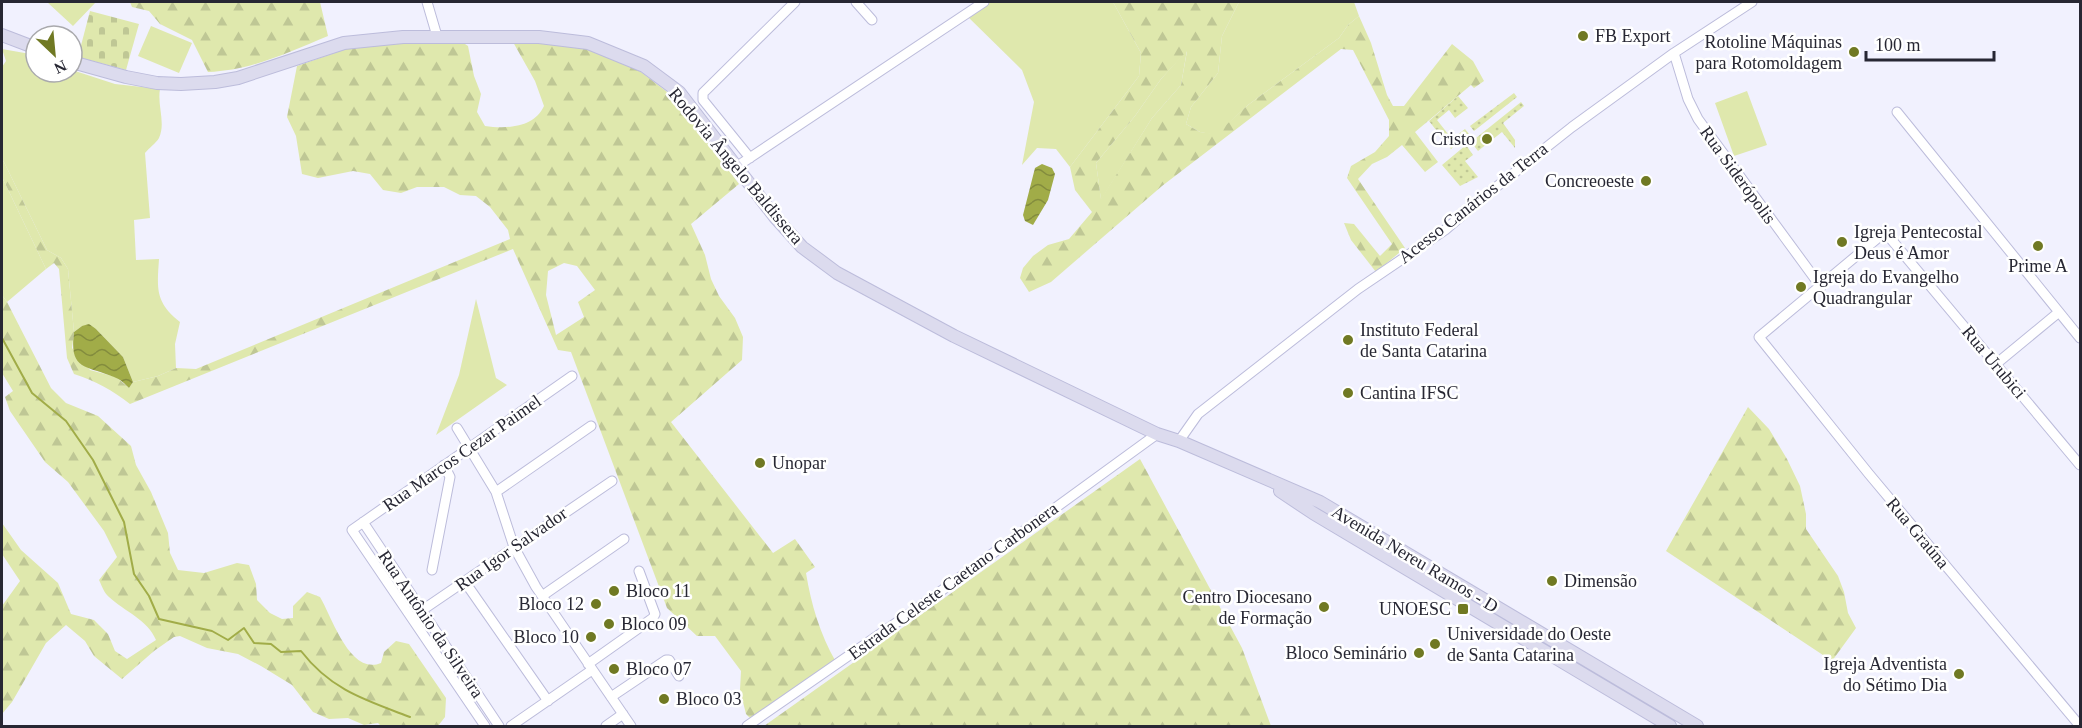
<svg xmlns="http://www.w3.org/2000/svg" width="2082" height="728" font-family="'Times New Roman',serif">
<style>
.grass{fill:#dfe8ad}
.forest{fill:url(#forest-firs);fill-rule:evenodd}
.cemetery{fill:url(#cemetery-stones)}
.park{fill:url(#park-dots)}
.water{fill:url(#water-waves)}
.lines{fill:none;stroke-linecap:round;stroke-linejoin:round}
.stream{stroke:#a1ac48;stroke-width:2}
.street-casing{stroke:#bcbcdb;stroke-width:11}
.secondary-casing{stroke:#bcbcdb;stroke-width:14}
.street{stroke:#fff;stroke-width:9}
.secondary{stroke:#dcdbee;stroke-width:12}
.poi-dot{fill:#707923;stroke:#fff;stroke-width:2}
.labels{text-anchor:middle;dominant-baseline:central;stroke-width:5;stroke-linejoin:round;paint-order:stroke}
.poi-label{font-size:18px;fill:#272733;stroke:#fff;text-anchor:start}
.street-label{font-size:18px;fill:#272733;stroke:#fff}
</style>
<defs>
<pattern id="forest-firs" width="22" height="20" patternUnits="userSpaceOnUse" patternTransform="scale(1.5)"><rect width="22" height="20" fill="#dfe8ad"/><path d="M5 1l3.5 6h-7zM16 11l3.5 6h-7z" fill="#bfc795"/></pattern>
<pattern id="cemetery-stones" width="16" height="16" patternUnits="userSpaceOnUse" patternTransform="scale(1.5)"><rect width="16" height="16" fill="#dfe8ad"/><path d="M2 7V4a2 2 0 0 1 4 0v3zM10 15v-3a2 2 0 0 1 4 0v3z" fill="#bfc795"/></pattern>
<pattern id="park-dots" width="8" height="8" patternUnits="userSpaceOnUse" patternTransform="scale(1.5)"><rect width="8" height="8" fill="#dfe8ad"/><path d="M2 2h.1M6 6h.1" fill="none" stroke="#bfc795" stroke-width="1.8" stroke-linecap="round"/></pattern>
<pattern id="water-waves" width="16" height="10" patternUnits="userSpaceOnUse" patternTransform="scale(1.5)"><rect width="16" height="10" fill="#a1ac48"/><path d="M0 5q4-4 8 0t8 0" fill="none" stroke="#838c3d"/></pattern>
</defs>
<rect width="100%" height="100%" fill="#f1f1fe"/>
<!-- grass -->
<path class="grass" d="M47,2H96L73,26Z
M984,2H1113L1141,53L1139,76L1070,167L1056,149L1037,148L1022,165L1034,102L1022,70L965,14Z
M1239,2H1354L1359,16L1348,25L1339,38L1248,105L1216,135L1200,132L1186,124L1191,107L1218,73L1222,36Z
M151,26L192,43L179,73L138,56Z
M2,49L36,55V72H72V70L115,84L160,89C157,105 166,123 159,138C156,143 149,148 145,153L150,218L134,220L136,260L159,259C157,289 155,302 180,322L175,344L176,368L158,376L133,382L123,357L96,329L82,326L74,332L68,269L61,258L47,250L2,158V67L6,61Z
M1187,50L1181,85L1152,118L1101,200L1096,163L1135,116L1161,79Z
M1747,91L1767,145L1734,156L1715,103Z
M2,177L46,269L7,302L2,295Z
M476,299L496,378L507,385L436,435L459,375Z"/>
<!-- forest -->
<path class="forest" d="M130,2H320L328,36C289,52 250,71 208,72L192,40L160,24L149,11L132,7Z
M1113,2H1239L1222,36L1218,73L1191,107L1186,124L1200,132L1216,134L1248,105L1339,38L1348,25L1359,16L1371,43L1387,95L1393,106H1404L1452,44L1473,61L1484,81L1474,88L1471,85L1415,132L1438,162L1425,172L1402,145L1387,157L1372,164L1358,179L1405,248L1376,272L1351,240L1344,223L1354,224L1380,256L1392,244L1347,178L1351,166L1375,152L1389,136V120L1353,50L1341,49L1162,186L1051,282L1029,292L1020,278L1023,268L1033,256L1048,245L1069,239L1092,212L1075,190L1070,167L1139,76L1141,53ZM1187,51L1181,85L1152,118L1101,199L1096,163L1135,116L1161,79Z
M412,41L462,42L468,46L474,76L481,94L477,112L485,126C506,129 534,128 544,106L535,81L513,42L522,41L587,49L613,58L641,72L675,98L739,184L691,224L705,255L711,279L719,296L735,318L743,337L742,360L671,422L773,553L795,539L815,567L806,573C811,604 820,634 836,662L751,719L746,714L740,690L741,671L715,636H697L667,608L571,352L558,350L513,249L130,404C112,390 96,381 74,374L67,358L59,269L54,263L46,269L2,177V158L47,250L61,258L68,269L74,332L72,348L90,370L116,377L129,388L133,382L158,376L176,368L196,369L510,239L508,230L490,207L476,196L460,195L444,187H417L401,193L383,190L370,174L353,171L318,178L302,174L296,136L287,117L297,66L346,49ZM564,263L577,266L595,290L578,302L584,317L556,335L546,295L548,271Z
M2,295L7,302L51,388L66,403L98,416L131,446L136,465L151,492L168,533L170,553L178,570L204,573L237,563L249,565L256,584L257,600L270,613L282,619L293,618V606L307,592L320,597C332,617 350,676 381,663L384,652L396,641L409,644L446,698L445,717L438,726H381L378,723L364,725L348,718L329,719L313,712L292,685L261,666L238,654L207,648L180,636L174,637L154,651L122,679L94,656L85,641L66,625L46,643L12,702L2,714V606L20,581L2,554V523L21,550L58,583L71,614L94,620L108,634L115,651L127,659L156,640C148,620 124,611 109,597C104,593 102,586 99,580L117,557L104,531L68,482L45,462L10,411L5,397L13,391L2,373Z
M1748,407L1769,429L1787,459L1800,486L1806,514V529L1838,576L1844,592L1848,613L1856,628L1832,661L1666,551Z
M1140,459L1242,648L1271,726H764Z"/>
<!-- cemetery -->
<path class="cemetery" d="M90,11L139,24L126,70L78,57Z"/>
<!-- park -->
<path class="park" d="M1514,93L1517,97L1474,131L1470,126Z
M1458,96L1468,108L1455,118L1449,110L1437,120L1452,139L1465,129L1469,134L1451,149L1429,121Z
M1521,102L1524,106L1503,123L1515,140V148L1502,132L1478,151L1471,142Z
M1466,145L1473,155L1465,161L1478,177L1460,186L1442,165Z"/>
<!-- water -->
<path class="water" d="M1042,164L1052,168L1055,174L1048,200L1033,225L1025,221L1023,215L1035,168Z
M89,324L96,329L123,357L133,382L129,388C125,384 120,379 114,377C86,365 69,371 74,332L82,326Z"/>
<g class="lines">
<!-- stream -->
<path class="stream" d="M2,338L32,393L66,421L93,460L124,522L134,574L149,596L159,619L212,631L228,640L244,628L254,643L271,644L281,652L301,651C331,690 365,700 410,717"/>
<defs>
<path id="street" d="M427,2L437,36
M856,2L872,20
M1674,53L1688,99L1698,119L1821,287
M1897,112L2080,338
M750,158L703,100V93L795,2
M736,167L984,2
M1996,364L2059,312
M457,428L496,492L514,547L536,587L631,726
M1179,441L1198,414L1358,289L1445,230L1481,199L1572,127L1674,53L1752,2
M496,492L591,426
M363,522L499,726
M432,570L450,477L444,465
M465,582L548,701
M542,596L624,539
M418,613L612,481
M588,664L653,618L655,614L639,571
M611,697L666,660H669L679,676
M485,726L352,530L572,376
M511,726L592,670
M606,726L623,714
M747,726L919,607L1157,434
M2080,726L1869,474L1759,337L1885,232L2080,465"/>
<path id="secondary" d="M2,35L36,48
M72,62L126,77L157,83L181,84L215,82L238,78L344,43L403,37H539L588,43L644,66L679,92L775,217L802,247L837,273L954,336L1157,434L1179,441L1320,502L1697,726
M1280,491L1313,513L1670,726"/>
</defs>
<!-- street casing -->
<use href="#street" class="street-casing"/>
<!-- secondary casing -->
<use href="#secondary" class="secondary-casing"/>
<!-- street -->
<use href="#street" class="street"/>
<!-- secondary -->
<use href="#secondary" class="secondary"/>
</g>
<!-- markers -->
<g class="poi-dot">
<circle cx="1583" cy="36" r="6"/>
<circle cx="1854" cy="52" r="6"/>
<circle cx="1487" cy="139" r="6"/>
<circle cx="1646" cy="181" r="6"/>
<circle cx="1842" cy="242" r="6"/>
<circle cx="2038" cy="246" r="6"/>
<circle cx="1801" cy="287" r="6"/>
<circle cx="1348" cy="340" r="6"/>
<circle cx="1348" cy="393" r="6"/>
<circle cx="760" cy="463" r="6"/>
<circle cx="1552" cy="581" r="6"/>
<circle cx="614" cy="591" r="6"/>
<circle cx="596" cy="604" r="6"/>
<circle cx="1324" cy="607" r="6"/>
<rect x="1457" y="603" width="12" height="12" rx="3"/>
<circle cx="609" cy="624" r="6"/>
<circle cx="591" cy="637" r="6"/>
<circle cx="1435" cy="644" r="6"/>
<circle cx="1419" cy="653" r="6"/>
<circle cx="614" cy="669" r="6"/>
<circle cx="1959" cy="674" r="6"/>
<circle cx="664" cy="699" r="6"/>
</g>
<g class="labels">
<!-- poi labels -->
<g class="poi-label">
<text x="1595" y="36">FB Export</text>
<text x="1842" y="42" text-anchor="end">Rotoline Máquinas<tspan x="1842" dy="21">para Rotomoldagem</tspan></text>
<text x="1475" y="139" text-anchor="end">Cristo</text>
<text x="1634" y="181" text-anchor="end">Concreoeste</text>
<text x="1854" y="232">Igreja Pentecostal<tspan x="1854" dy="21">Deus é Amor</tspan></text>
<text x="2038" y="266" text-anchor="middle">Prime A</text>
<text x="1813" y="277">Igreja do Evangelho<tspan x="1813" dy="21">Quadrangular</tspan></text>
<text x="1360" y="330">Instituto Federal<tspan x="1360" dy="21">de Santa Catarina</tspan></text>
<text x="1360" y="393">Cantina IFSC</text>
<text x="772" y="463">Unopar</text>
<text x="1564" y="581">Dimensão</text>
<text x="626" y="591">Bloco 11</text>
<text x="1312" y="597" text-anchor="end">Centro Diocesano<tspan x="1312" dy="21">de Formação</tspan></text>
<text x="584" y="604" text-anchor="end">Bloco 12</text>
<text x="1451" y="609" text-anchor="end">UNOESC</text>
<text x="621" y="624">Bloco 09</text>
<text x="1447" y="634">Universidade do Oeste<tspan x="1447" dy="21">de Santa Catarina</tspan></text>
<text x="579" y="637" text-anchor="end">Bloco 10</text>
<text x="1407" y="653" text-anchor="end">Bloco Seminário</text>
<text x="1947" y="664" text-anchor="end">Igreja Adventista<tspan x="1947" dy="21">do Sétimo Dia</tspan></text>
<text x="626" y="669">Bloco 07</text>
<text x="676" y="699">Bloco 03</text>
</g>
<!-- street labels -->
<g class="street-label">
<text transform="translate(736 166) rotate(50)">Rodovia Ângelo Baldissera</text>
<text transform="translate(1738 175) rotate(54)">Rua Siderópolis</text>
<text transform="translate(1473 203) rotate(-38)">Acesso Canários da Terra</text>
<text transform="translate(1994 362) rotate(50)">Rua Urubici</text>
<text transform="translate(462 453) rotate(-35)">Rua Marcos Cezar Paimel</text>
<text transform="translate(1918 533) rotate(50)">Rua Graúna</text>
<text transform="translate(511 549) rotate(-35)">Rua Igor Salvador</text>
<text transform="translate(1415 559) rotate(31)">Avenida Nereu Ramos - D</text>
<text transform="translate(953 581) rotate(-36)">Estrada Celeste Caetano Carbonera</text>
<text transform="translate(431 624) rotate(56)">Rua Antônio da Silveira</text>
</g>
</g>
<!-- border -->
<rect width="2082" height="728" fill="none" stroke="#272733" stroke-width="6"/>
<!-- north arrow -->
<g transform="translate(54 54) rotate(154)"><circle r="28" fill="#ffffff" stroke="#a9a9ad" stroke-width="1.5"/>
<path d="M0-4.5L10 22L0 15L-10 22Z" fill="#707923"/>
<text y="-9" font-size="16" font-weight="bold" text-anchor="middle" fill="#272733">N</text>
</g>
<!-- scale -->
<path d="M1866 51v9h128v-9" fill="none" stroke="#272733" stroke-width="3"/>
<text x="1875" y="51" font-size="18" fill="#272733" stroke="#ffffff" stroke-width="4.5" paint-order="stroke">100 m</text>
</svg>
